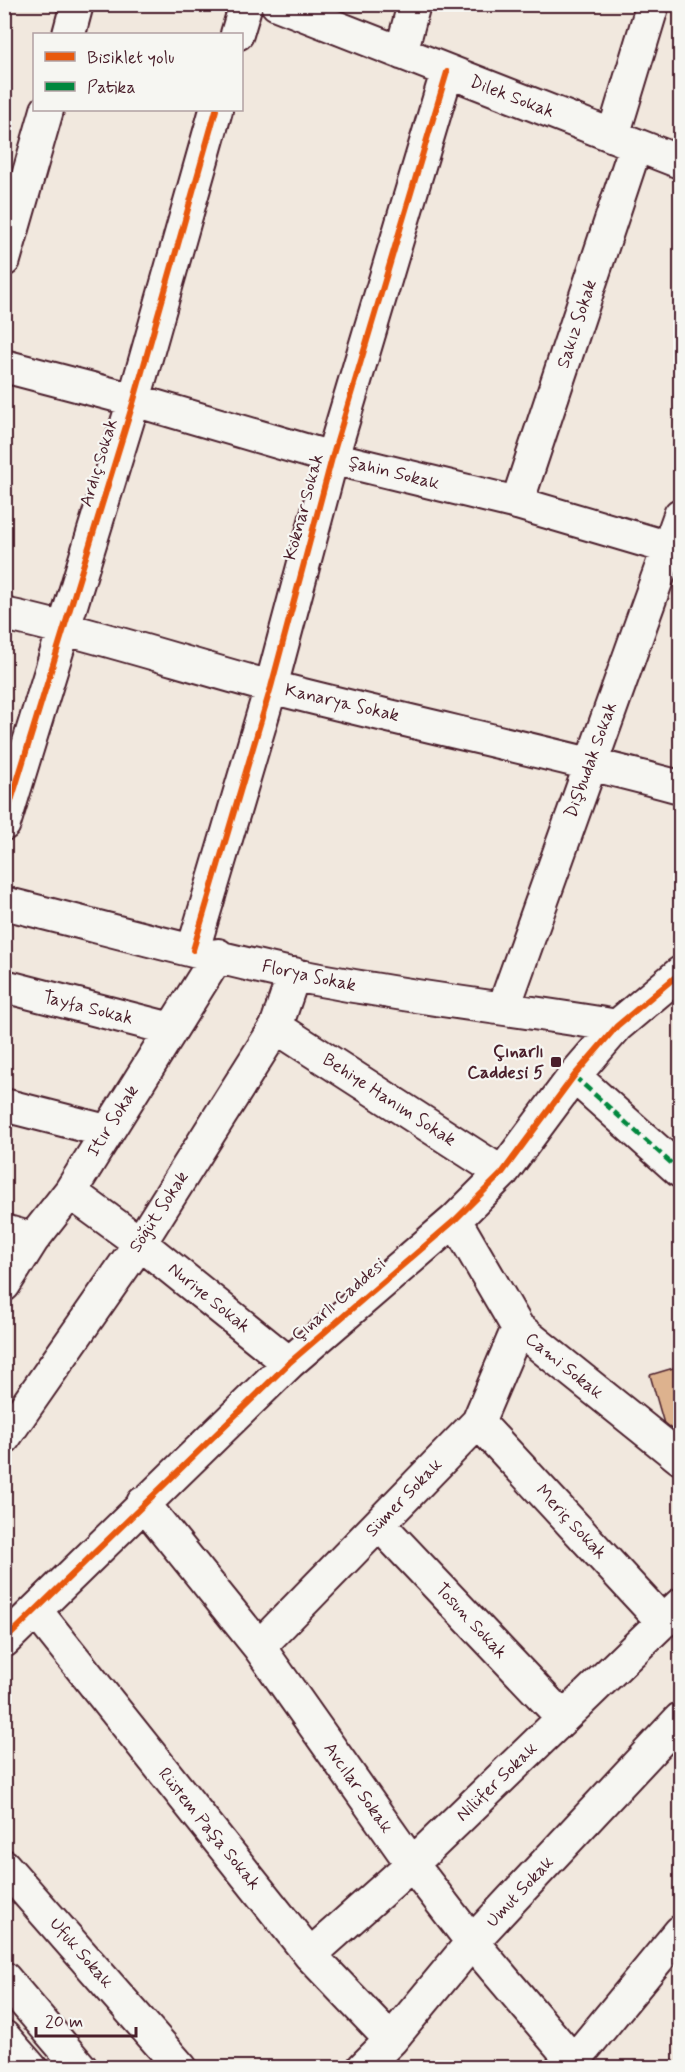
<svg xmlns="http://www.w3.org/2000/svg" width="685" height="2072" font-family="Mynerve,sans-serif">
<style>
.building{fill:#ddb28e;stroke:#4a1f2b;stroke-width:1.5}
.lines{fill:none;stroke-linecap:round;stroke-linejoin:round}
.minor-casing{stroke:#4a1f2b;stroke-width:36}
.minor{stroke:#f6f6f2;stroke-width:32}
.quiet{stroke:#00873e;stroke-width:4.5;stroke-dasharray:9 4.5;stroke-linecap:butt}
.cycleway-casing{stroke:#f6f6f2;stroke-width:10}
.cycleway{stroke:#e8590c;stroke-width:6}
.poi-dot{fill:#4a1f2b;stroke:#f6f6f2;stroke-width:2}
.labels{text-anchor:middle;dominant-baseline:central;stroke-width:4.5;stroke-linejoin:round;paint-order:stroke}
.street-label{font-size:18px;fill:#4a1f2b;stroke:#f6f6f2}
.poi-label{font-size:18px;font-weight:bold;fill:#4a1f2b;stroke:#f6f6f2;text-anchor:end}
</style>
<rect width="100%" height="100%" fill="#f1e8de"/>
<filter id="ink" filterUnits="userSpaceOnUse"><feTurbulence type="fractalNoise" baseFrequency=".0167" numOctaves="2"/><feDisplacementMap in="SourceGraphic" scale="12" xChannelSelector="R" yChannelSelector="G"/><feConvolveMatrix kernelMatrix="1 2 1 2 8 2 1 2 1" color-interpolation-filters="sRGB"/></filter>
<g filter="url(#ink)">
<!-- building -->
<path class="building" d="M680,1366V1426L666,1431L650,1375Z"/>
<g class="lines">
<defs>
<path id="minor" d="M277,4L680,162
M69,34L77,4
M237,34L246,4
M401,53L414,4
M613,136L653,4
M4,260L47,110
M4,366L134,400L332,458L517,503L680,551
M517,503L636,145
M4,614C95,634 182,663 271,687C407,722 545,751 680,787
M4,824L134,400L216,110
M4,903C101,927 198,954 295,975C402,997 510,1008 617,1026
M193,950L271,687L332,458L447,72
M4,986L171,1029
M504,1007L680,515
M276,1027L502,1173
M574,1076L680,1171
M4,1105L106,1131
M70,1192L140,1243L289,1363
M455,1220L518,1328L680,1458
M4,1231L33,1239
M4,1285L33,1239L70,1192L218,955
M478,1422L663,1622
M4,1438L140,1243L276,1027L294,974
M143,1503L259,1647L412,1864L472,1942L579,2068
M379,1524L563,1718
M36,1611L310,1955L391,2040
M4,1641L289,1363L455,1220L502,1173L574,1076L617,1026L680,973
M259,1647L478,1422L518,1328
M4,1866L181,2068
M310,1955L412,1864L680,1605
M4,1978L81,2068
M4,2037L31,2068
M363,2068L391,2040L472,1942L680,1719
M568,2068L680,1932"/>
</defs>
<!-- minor casing -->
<use href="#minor" class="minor-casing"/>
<!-- minor -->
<use href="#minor" class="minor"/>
<!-- quiet -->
<path class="quiet" d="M574,1076L680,1171"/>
<defs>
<path id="cycleway" d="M4,824L134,400L216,110
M193,950L271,687L332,458L447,72
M4,1641L289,1363L455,1220L502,1173L574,1076L617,1026L680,973"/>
</defs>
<!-- cycleway casing -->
<use href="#cycleway" class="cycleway-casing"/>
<!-- cycleway -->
<use href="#cycleway" class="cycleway"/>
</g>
</g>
<!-- markers -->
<rect class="poi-dot" x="550" y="1056" width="12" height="12" rx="3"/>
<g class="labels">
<!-- street labels -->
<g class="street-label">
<text transform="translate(512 97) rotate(21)">Dilek Sokak</text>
<text transform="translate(577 324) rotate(-72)">Sakız Sokak</text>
<text transform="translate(99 463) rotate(-73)">Ardıç Sokak</text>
<text transform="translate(394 473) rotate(14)">Şahin Sokak</text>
<text transform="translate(304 507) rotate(-75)">Köknar Sokak</text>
<text transform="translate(342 703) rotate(13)">Kanarya Sokak</text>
<text transform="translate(591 760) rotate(-70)">Dişbudak Sokak</text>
<text transform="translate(309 976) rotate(12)">Florya Sokak</text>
<text transform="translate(88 1008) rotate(14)">Tayfa Sokak</text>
<text transform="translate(389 1100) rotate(33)">Behiye Hanım Sokak</text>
<text transform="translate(113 1121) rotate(-58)">Itır Sokak</text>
<text transform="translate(159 1212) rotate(-57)">Söğüt Sokak</text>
<text transform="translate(209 1298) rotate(39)">Nuriye Sokak</text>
<text transform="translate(339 1300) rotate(-41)">Çınarlı Caddesi</text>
<text transform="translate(564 1366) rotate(39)">Cami Sokak</text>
<text transform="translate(404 1498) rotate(-46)">Sümer Sokak</text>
<text transform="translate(571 1522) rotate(47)">Meriç Sokak</text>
<text transform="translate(471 1621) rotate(47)">Tosun Sokak</text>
<text transform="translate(497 1782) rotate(-44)">Nilüfer Sokak</text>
<text transform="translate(358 1788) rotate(55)">Avcılar Sokak</text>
<text transform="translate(209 1829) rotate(51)">Rüstem Paşa Sokak</text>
<text transform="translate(520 1892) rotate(-47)">Umut Sokak</text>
<text transform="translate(81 1953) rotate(49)">Ufuk Sokak</text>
</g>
<!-- poi labels -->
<g class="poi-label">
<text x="544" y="1052">Çınarlı<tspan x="544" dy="21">Caddesi 5</tspan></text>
</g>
</g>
<!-- margin -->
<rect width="685" height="2072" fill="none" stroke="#f6f6f2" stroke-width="24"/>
<rect x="12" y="12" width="661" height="2048" fill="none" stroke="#4a1f2b" stroke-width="2" filter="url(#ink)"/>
<!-- legend -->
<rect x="33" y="33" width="210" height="78" fill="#f6f6f2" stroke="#b1a0a2" stroke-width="1.5"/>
<rect x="45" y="52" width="30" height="9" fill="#e8590c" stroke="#b1a0a2" stroke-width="1.5"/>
<text x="87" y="63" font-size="18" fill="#4a1f2b">Bisiklet yolu</text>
<rect x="45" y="82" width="30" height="9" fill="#00873e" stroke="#b1a0a2" stroke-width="1.5"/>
<text x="87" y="93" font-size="18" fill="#4a1f2b">Patika</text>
<!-- scale -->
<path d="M36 2027v9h100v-9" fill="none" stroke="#4a1f2b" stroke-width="3"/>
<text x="45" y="2027" font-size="18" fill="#4a1f2b" stroke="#f6f6f2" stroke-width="4.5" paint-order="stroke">20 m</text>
</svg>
